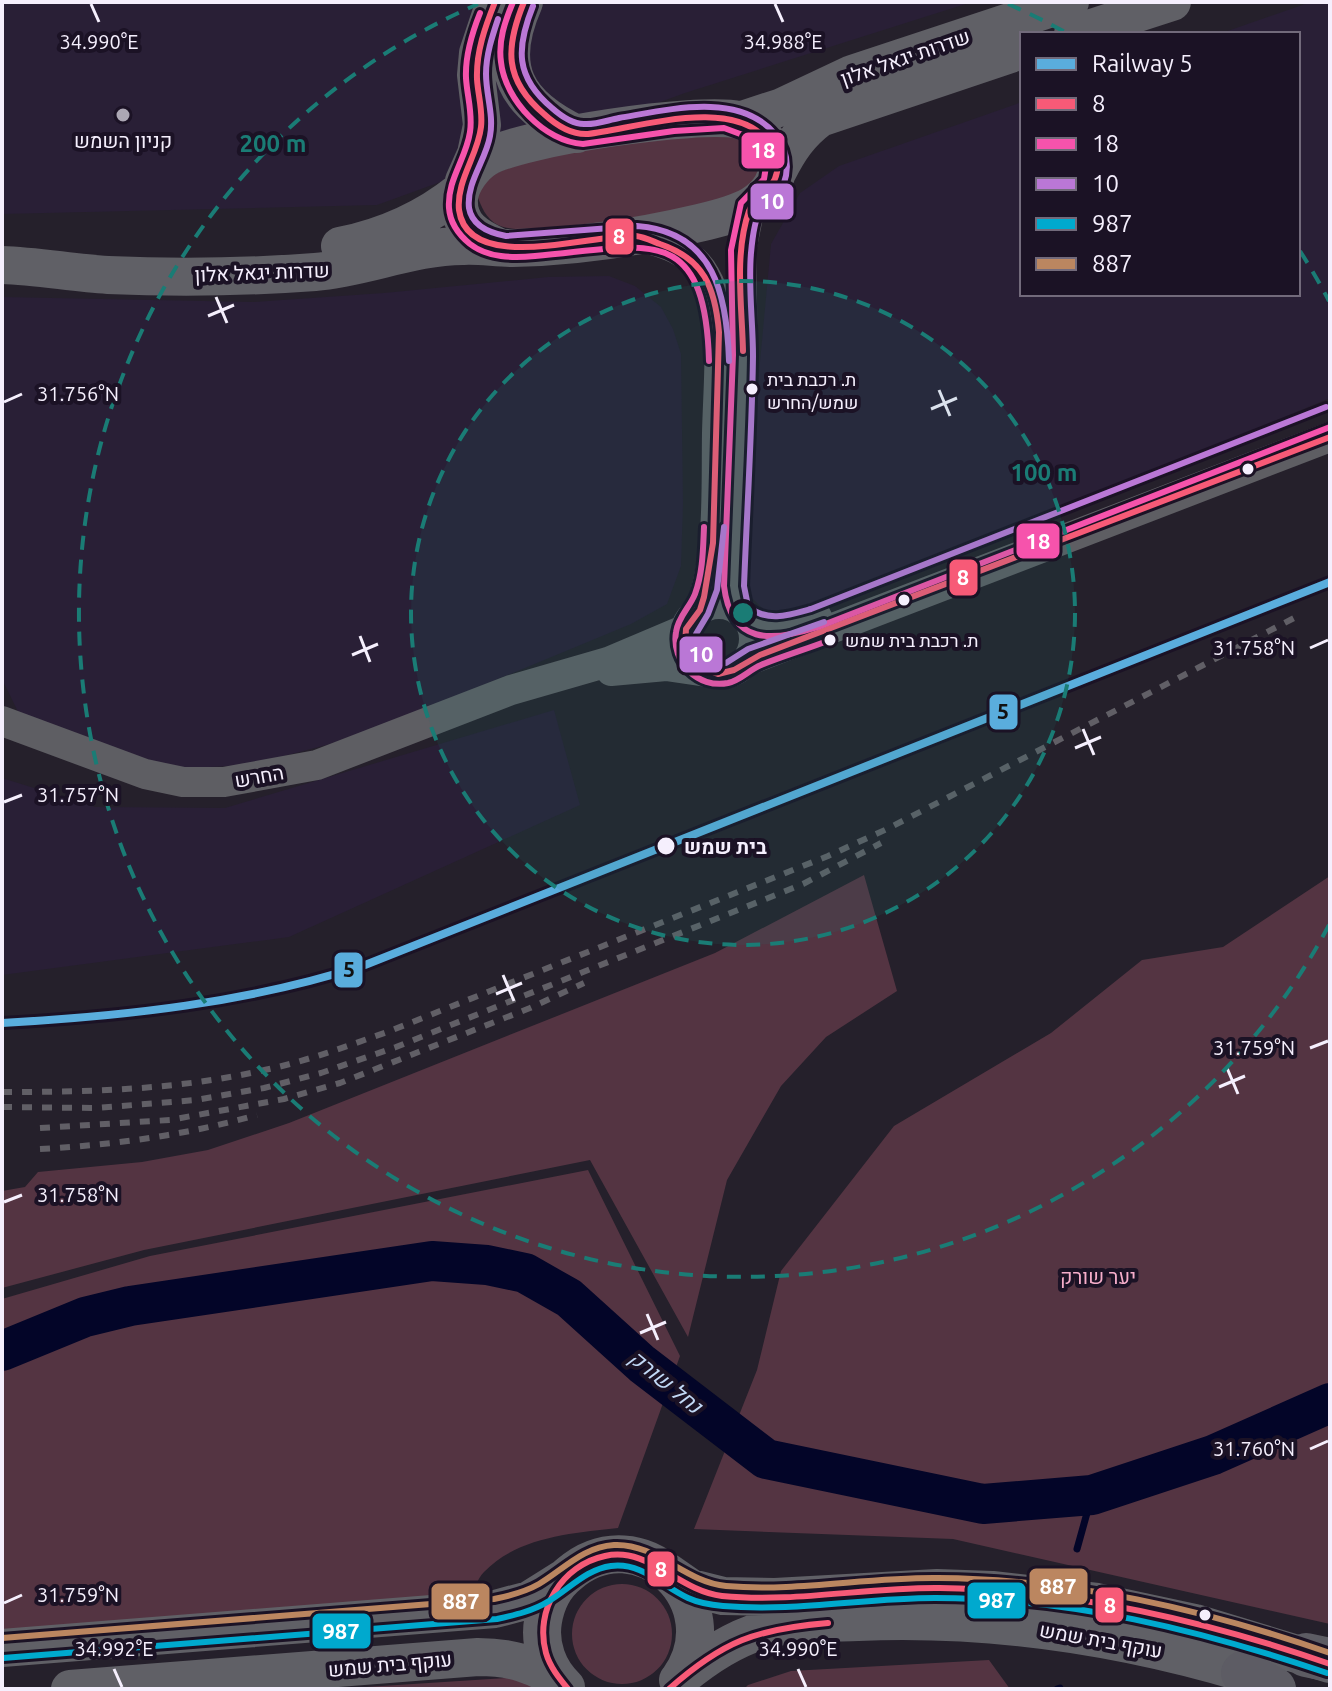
<svg xmlns="http://www.w3.org/2000/svg" width="1332" height="1691" font-family="Ubuntu,Heebo,sans-serif">
<style>
.built{fill:#291f36}
.green{fill:#543442}
.lines{fill:none;stroke-linecap:round;stroke-linejoin:round}
.stream{stroke:#030528;stroke-width:7}
.river{stroke:#030528;stroke-width:40}
.minor{stroke:#5e5e63;stroke-width:30}
.major{stroke:#606066;stroke-width:38}
.highway{stroke:#5d5c64;stroke-width:44}
.rail{stroke:#615f66;stroke-width:6;stroke-dasharray:10 10;stroke-linecap:butt}
.bus-1-casing{stroke:#1b1225;stroke-width:12}
.bus-2-casing{stroke:#1b1225;stroke-width:12}
.bus-3-casing{stroke:#1b1225;stroke-width:12}
.bus-4-casing{stroke:#1b1225;stroke-width:12}
.bus-5-casing{stroke:#1b1225;stroke-width:12}
.bus-1{stroke:#f75a77;stroke-width:6}
.bus-2{stroke:#f653ac;stroke-width:6}
.bus-3{stroke:#ba77d6;stroke-width:6}
.bus-4{stroke:#00a9ce;stroke-width:6}
.bus-5{stroke:#bb8660;stroke-width:6}
.rail-1-casing{stroke:#1b1225;stroke-width:14}
.rail-1{stroke:#5aaddd;stroke-width:8}
.ticks{fill:none;stroke:#f5effd;stroke-width:3}
.ring{fill:none;stroke:#1a7c75;stroke-width:4;stroke-dasharray:14 10}
.poi-dot{fill:#aca7b4;stroke:#1b1225;stroke-width:3}
.bus-dot{fill:#f5effd;stroke:#1b1225;stroke-width:3}
.labels{text-anchor:middle;dominant-baseline:central;stroke-width:8;stroke-linejoin:round;paint-order:stroke}
.bus-label{font-size:18px;fill:#f5effd;stroke:#1b1225;text-anchor:start}
.street-label{font-size:20px;fill:#f5effd;stroke:#1b1225}
.poi-label{font-size:20px;fill:#f5effd;stroke:#1b1225}
.stop-label{font-size:20px;font-weight:bold;fill:#f5effd;stroke:#1b1225;text-anchor:start}
.park-label{font-size:20px;fill:#f6adca;stroke:#1b1225}
.water-label{font-size:22px;font-style:italic;fill:#c2d9f6;stroke:#1b1225}
.ticks-label{font-size:20px;text-anchor:middle;fill:#f5effd;stroke:#1b1225;stroke-width:8;stroke-linejoin:round;paint-order:stroke}
.centre{fill:#1a7c75;stroke:#1b1225;stroke-width:4}
.ring-label{font-size:24px;text-anchor:middle;font-weight:bold;fill:#1a7c75;stroke:#1b1225;stroke-width:8;stroke-linejoin:round;paint-order:stroke}
.line-badge{stroke:#1b1225;stroke-width:3}
.badge-label{font-size:22px;text-anchor:middle;font-weight:bold;fill:#fff}
.pale-badge-label{font-size:22px;text-anchor:middle;font-weight:bold;fill:#111}
</style>
<rect width="100%" height="100%" fill="#25202b"/>
<!-- built -->
<path class="built" d="M2,2H972L685,93L377,205L2,214Z
M1311,2H1330V398L796,620L769,615L747,593L741,565L771,244L800,193L839,166L1022,102V294H1298V34H1219Z
M609,276L635,286L661,307L673,329L681,354L683,504L681,566L667,604L631,624L411,715L330,744L249,765L170,769L21,718L2,679V297L253,302L384,293L548,277Z
M554,710L580,805L289,937L2,975V778L95,807L225,808Z"/>
<!-- green -->
<path class="green" d="M702,133L747,139L761,158L756,180C746,187 735,195 724,199C685,211 531,241 498,225C486,219 481,206 477,195L481,180L542,153Z
M864,875L897,991L826,1037L781,1086L727,1180L688,1337L590,1160L144,1250L2,1288V1191L25,1187L38,1172L142,1162L208,1150L289,1123L715,953Z
M1330,876V1624L953,1539L694,1529L757,1370L781,1271L894,1126L1051,1033L1142,960L1223,947Z
M588,1170L680,1356L618,1528C573,1533 517,1537 484,1572C477,1579 474,1591 470,1600L2,1635V1299L150,1256Z
M572 1634a50 50 0 1 1 100 0a50 50 0 1 1-100 0Z
M989,1660L1010,1689H744L748,1685L791,1671Z
M521,1677L538,1689H335Z"/>
<g class="lines">
<!-- stream -->
<path class="stream" d="M1077,1549L1092,1495
M1057,1689L1060,1688"/>
<!-- river -->
<path class="river" d="M2,1351L85,1317L130,1306L432,1261L487,1265L525,1273L569,1298L642,1364L766,1459L983,1504L1092,1495L1213,1455L1330,1403"/>
<!-- minor -->
<path class="minor" d="M638,236C664,243 691,250 705,275C711,285 715,298 717,310C722,350 718,392 717,433C716,491 720,555 700,610
M684 639a35 35 0 1 1 70 0a35 35 0 1 1-70 0Z
M738,610L734,586L743,355L741,251L750,207
M750,622C774,630 794,625 817,617
M747,661L1330,437
M611,671L666,666L707,672
M2,721L145,774L183,782H224L317,765L511,690L608,662L686,629"/>
<!-- major -->
<path class="major" d="M524,2C495,68 515,104 577,134
M1073,34L1172,2
M742,120L782,107L852,74L1070,2
M778,171C789,149 800,133 820,118L1022,50
M464,181L476,154L482,125L476,75L478,53L495,2
M340,246C385,237 424,220 460,191
M2,265C37,266 73,273 108,275C176,278 247,277 315,272C365,268 413,246 463,246C479,245 496,248 513,248C574,247 639,237 699,223C716,219 737,214 752,205C768,195 781,178 776,159C772,143 755,123 739,120C699,111 521,137 486,158C473,166 461,183 459,198C457,226 477,237 499,247
M668,1572L691,1588L723,1596L775,1597L937,1588L992,1590L1097,1602L1195,1623L1330,1664
M2,1648L495,1609L529,1600L564,1578
M678,1680C703,1659 730,1640 761,1631C791,1622 826,1623 858,1622C999,1616 1135,1638 1270,1681
M566,1687C548,1670 539,1645 543,1621C546,1602 555,1585 569,1574C639,1514 733,1603 679,1679
M70,1689L478,1657C511,1657 534,1664 561,1682"/>
<!-- highway -->
<path class="highway" d="M1306,1655L1330,1660
M1243,1673L1274,1689"/>
<!-- rail -->
<path class="rail" d="M2,1092C89,1092 175,1090 260,1071C305,1062 347,1046 390,1031L828,856L887,829L1296,617
M2,1107L96,1108L196,1100L264,1088L321,1073L396,1047L803,884L881,843
M40,1128L170,1120L284,1099L340,1083L530,1008L584,983
M40,1149C114,1145 186,1135 257,1115"/>
<defs>
<path id="bus-1" d="M495,2C485,27 476,52 477,79C478,95 483,111 481,127C478,155 456,181 459,210C468,276 595,233 636,236C644,237 652,241 660,244C704,259 715,287 719,332L713,543L704,597L700,610L686,629L685,646L697,666L718,674L734,670L760,655L1330,437
M524,2C505,48 504,80 544,114C557,126 571,135 588,134C638,128 735,95 769,143C775,152 779,162 777,172C773,193 754,196 749,211C734,254 742,306 743,351
M568,1689C559,1678 550,1667 546,1653C534,1610 562,1565 605,1556C649,1546 678,1591 722,1596C795,1603 867,1587 940,1588C1074,1590 1204,1620 1330,1664
M669,1689C723,1641 756,1629 828,1623"/>
<path id="bus-2" d="M513,2C505,21 498,41 501,62C505,100 545,142 583,144L674,131L724,128L751,138L764,152L767,160L764,179L741,203L731,250L733,355L724,586C731,645 771,642 818,627L1330,427
M480,13C472,33 465,56 466,78C467,96 473,114 470,132C466,159 447,180 449,208C450,222 459,235 470,244C488,258 513,258 535,256C643,247 705,218 709,361
M704,527C703,549 703,572 695,594C690,607 678,617 676,632C671,662 698,689 728,683C741,680 749,670 761,665C783,656 807,649 830,640"/>
<path id="bus-3" d="M533,6C516,48 515,77 552,108C561,116 572,124 584,124C596,125 608,120 619,118C667,110 739,91 775,134C791,154 791,180 774,200C770,204 764,207 760,212C754,220 752,242 751,253C748,287 753,322 753,356C752,432 747,509 744,586L748,606C766,623 790,615 811,609L1326,407
M498,19C492,37 486,55 486,74C486,95 494,115 490,136C486,160 466,183 469,208C472,226 490,233 506,236L637,226C715,232 727,296 729,361
M724,527L717,590L708,614L696,634V646L702,656L712,662L726,663L748,649L824,622"/>
<path id="bus-4" d="M3,1658L497,1619C515,1615 533,1611 549,1601C569,1589 587,1569 611,1566C642,1562 662,1586 688,1598C699,1603 711,1605 723,1606C794,1612 864,1598 935,1598C1070,1598 1200,1630 1327,1673"/>
<path id="bus-5" d="M2,1638L494,1599C509,1596 525,1592 539,1584C564,1569 583,1547 614,1545C657,1543 684,1582 726,1586C797,1592 867,1577 938,1578C1073,1579 1203,1609 1330,1653"/>
</defs>
<!-- bus-1 casing -->
<use href="#bus-1" class="bus-1-casing"/>
<!-- bus-2 casing -->
<use href="#bus-2" class="bus-2-casing"/>
<!-- bus-3 casing -->
<use href="#bus-3" class="bus-3-casing"/>
<!-- bus-4 casing -->
<use href="#bus-4" class="bus-4-casing"/>
<!-- bus-5 casing -->
<use href="#bus-5" class="bus-5-casing"/>
<!-- bus-1 -->
<use href="#bus-1" class="bus-1"/>
<!-- bus-2 -->
<use href="#bus-2" class="bus-2"/>
<!-- bus-3 -->
<use href="#bus-3" class="bus-3"/>
<!-- bus-4 -->
<use href="#bus-4" class="bus-4"/>
<!-- bus-5 -->
<use href="#bus-5" class="bus-5"/>
<defs>
<path id="rail-1" d="M2,1023C126,1016 247,1003 365,965L1330,582"/>
</defs>
<!-- rail-1 casing -->
<use href="#rail-1" class="rail-1-casing"/>
<!-- rail-1 -->
<use href="#rail-1" class="rail-1"/>
</g>
<!-- ticks -->
<path class="ticks" d="M91,4L99,22M775,4L783,22M216,297L227,323M208,316L234,305M939,390L950,416M4,402L22,394M931,409L957,398M360,636L370,662M1310,648L1328,640M352,655L378,644M1083,729L1094,755M1075,748L1101,737M4,802L22,795M503,975L514,1001M496,994L522,983M1310,1048L1328,1041M1227,1068L1238,1094M1219,1087L1245,1076M4,1202L22,1195M647,1314L658,1340M640,1333L666,1322M1310,1449L1328,1441M4,1603L22,1595M114,1669L122,1687M798,1669L806,1687"/>
<!-- distance rings -->
<circle cx="743" cy="613" r="332" fill="#1a7c75" fill-opacity=".12"/>
<g class="ring">
<circle cx="743" cy="613" r="332"/>
<path d="M1329 925A664 664 0 1 1 478 4M1008 4A664 664 0 0 1 1065 32M1300 251A664 664 0 0 1 1329 301"/>
</g>
<!-- markers -->
<circle class="poi-dot" cx="123" cy="115" r="8"/>
<g class="bus-dot">
<circle cx="752" cy="389" r="7"/>
<circle cx="1248" cy="469" r="7"/>
<circle cx="904" cy="600" r="7"/>
<circle cx="830" cy="640" r="7"/>
<circle cx="666" cy="846" r="10"/>
<circle cx="1205" cy="1615" r="7"/>
</g>
<g class="labels">
<!-- bus labels -->
<g class="bus-label">
<text x="767" y="379">ת. רכבת בית<tspan x="767" dy="23">שמש/החרש</tspan></text>
<text x="845" y="640">ת. רכבת בית שמש</text>
</g>
<!-- street labels -->
<g class="street-label">
<text transform="translate(905 57) rotate(-19)">שדרות יגאל אלון</text>
<text transform="translate(262 272) rotate(-2)">שדרות יגאל אלון</text>
<text transform="translate(259 776) rotate(-10)">החרש</text>
<text transform="translate(1101 1640) rotate(10)">עוקף בית שמש</text>
<text transform="translate(390 1664) rotate(-5)">עוקף בית שמש</text>
</g>
<!-- poi labels -->
<g class="poi-label">
<text x="123" y="140">קניון השמש</text>
</g>
<!-- stop labels -->
<g class="stop-label">
<text x="684" y="846">בית שמש</text>
</g>
<!-- park labels -->
<g class="park-label">
<text x="1098" y="1276">יער שורק</text>
</g>
<!-- water labels -->
<g class="water-label">
<text transform="translate(666 1381) rotate(39)">נחל שורק</text>
</g>
</g>
<g class="ticks-label">
<text x="99" y="49">34.990°E</text>
<text x="783" y="49">34.988°E</text>
<text x="78" y="401">31.756°N</text>
<text x="1254" y="655">31.758°N</text>
<text x="78" y="802">31.757°N</text>
<text x="1254" y="1055">31.759°N</text>
<text x="78" y="1202">31.758°N</text>
<text x="1254" y="1456">31.760°N</text>
<text x="78" y="1602">31.759°N</text>
<text x="114" y="1656">34.992°E</text>
<text x="798" y="1656">34.990°E</text>
</g>
<circle cx="743" cy="613" r="12" class="centre"/>
<g class="ring-label">
<text x="273" y="152">200 m</text>
<text x="1044" y="481">100 m</text>
</g>
<g class="line-badge">
<rect x="740" y="131" width="46" height="39" rx="8" fill="#f653ac"/>
<rect x="749" y="182" width="46" height="39" rx="8" fill="#ba77d6"/>
<rect x="604" y="217" width="31" height="39" rx="8" fill="#f75a77"/>
<rect x="1015" y="522" width="46" height="38" rx="8" fill="#f653ac"/>
<rect x="948" y="558" width="31" height="39" rx="8" fill="#f75a77"/>
<rect x="678" y="635" width="46" height="39" rx="8" fill="#ba77d6"/>
<rect x="988" y="693" width="31" height="38" rx="8" fill="#5aaddd"/>
<rect x="333" y="951" width="31" height="38" rx="8" fill="#5aaddd"/>
<rect x="646" y="1550" width="30" height="38" rx="8" fill="#f75a77"/>
<rect x="1028" y="1567" width="61" height="39" rx="8" fill="#bb8660"/>
<rect x="966" y="1581" width="61" height="39" rx="8" fill="#00a9ce"/>
<rect x="430" y="1582" width="61" height="39" rx="8" fill="#bb8660"/>
<rect x="1094" y="1586" width="31" height="38" rx="8" fill="#f75a77"/>
<rect x="311" y="1612" width="61" height="38" rx="8" fill="#00a9ce"/>
</g>
<g class="badge-label">
<text x="763" y="158">18</text>
<text x="772" y="209">10</text>
<text x="619" y="244">8</text>
<text x="1038" y="549">18</text>
<text x="963" y="585">8</text>
<text x="701" y="662">10</text>
<text x="661" y="1577">8</text>
<text x="1058" y="1594">887</text>
<text x="997" y="1608">987</text>
<text x="461" y="1609">887</text>
<text x="1110" y="1613">8</text>
<text x="341" y="1639">987</text>
</g>
<g class="pale-badge-label">
<text x="1003" y="719">5</text>
<text x="349" y="977">5</text>
</g>
<!-- border -->
<rect width="1332" height="1691" fill="none" stroke="#f5effd" stroke-width="8"/>
<!-- legend -->
<rect x="1020" y="32" width="280" height="264" fill="#1b1225" stroke="#726a7b" stroke-width="2"/>
<rect x="1036" y="58" width="40" height="12" fill="#5aaddd" stroke="#726a7b" stroke-width="2"/>
<text x="1092" y="72" font-size="24" fill="#f5effd">Railway 5</text>
<rect x="1036" y="98" width="40" height="12" fill="#f75a77" stroke="#726a7b" stroke-width="2"/>
<text x="1092" y="112" font-size="24" fill="#f5effd">8</text>
<rect x="1036" y="138" width="40" height="12" fill="#f653ac" stroke="#726a7b" stroke-width="2"/>
<text x="1092" y="152" font-size="24" fill="#f5effd">18</text>
<rect x="1036" y="178" width="40" height="12" fill="#ba77d6" stroke="#726a7b" stroke-width="2"/>
<text x="1092" y="192" font-size="24" fill="#f5effd">10</text>
<rect x="1036" y="218" width="40" height="12" fill="#00a9ce" stroke="#726a7b" stroke-width="2"/>
<text x="1092" y="232" font-size="24" fill="#f5effd">987</text>
<rect x="1036" y="258" width="40" height="12" fill="#bb8660" stroke="#726a7b" stroke-width="2"/>
<text x="1092" y="272" font-size="24" fill="#f5effd">887</text>
</svg>
